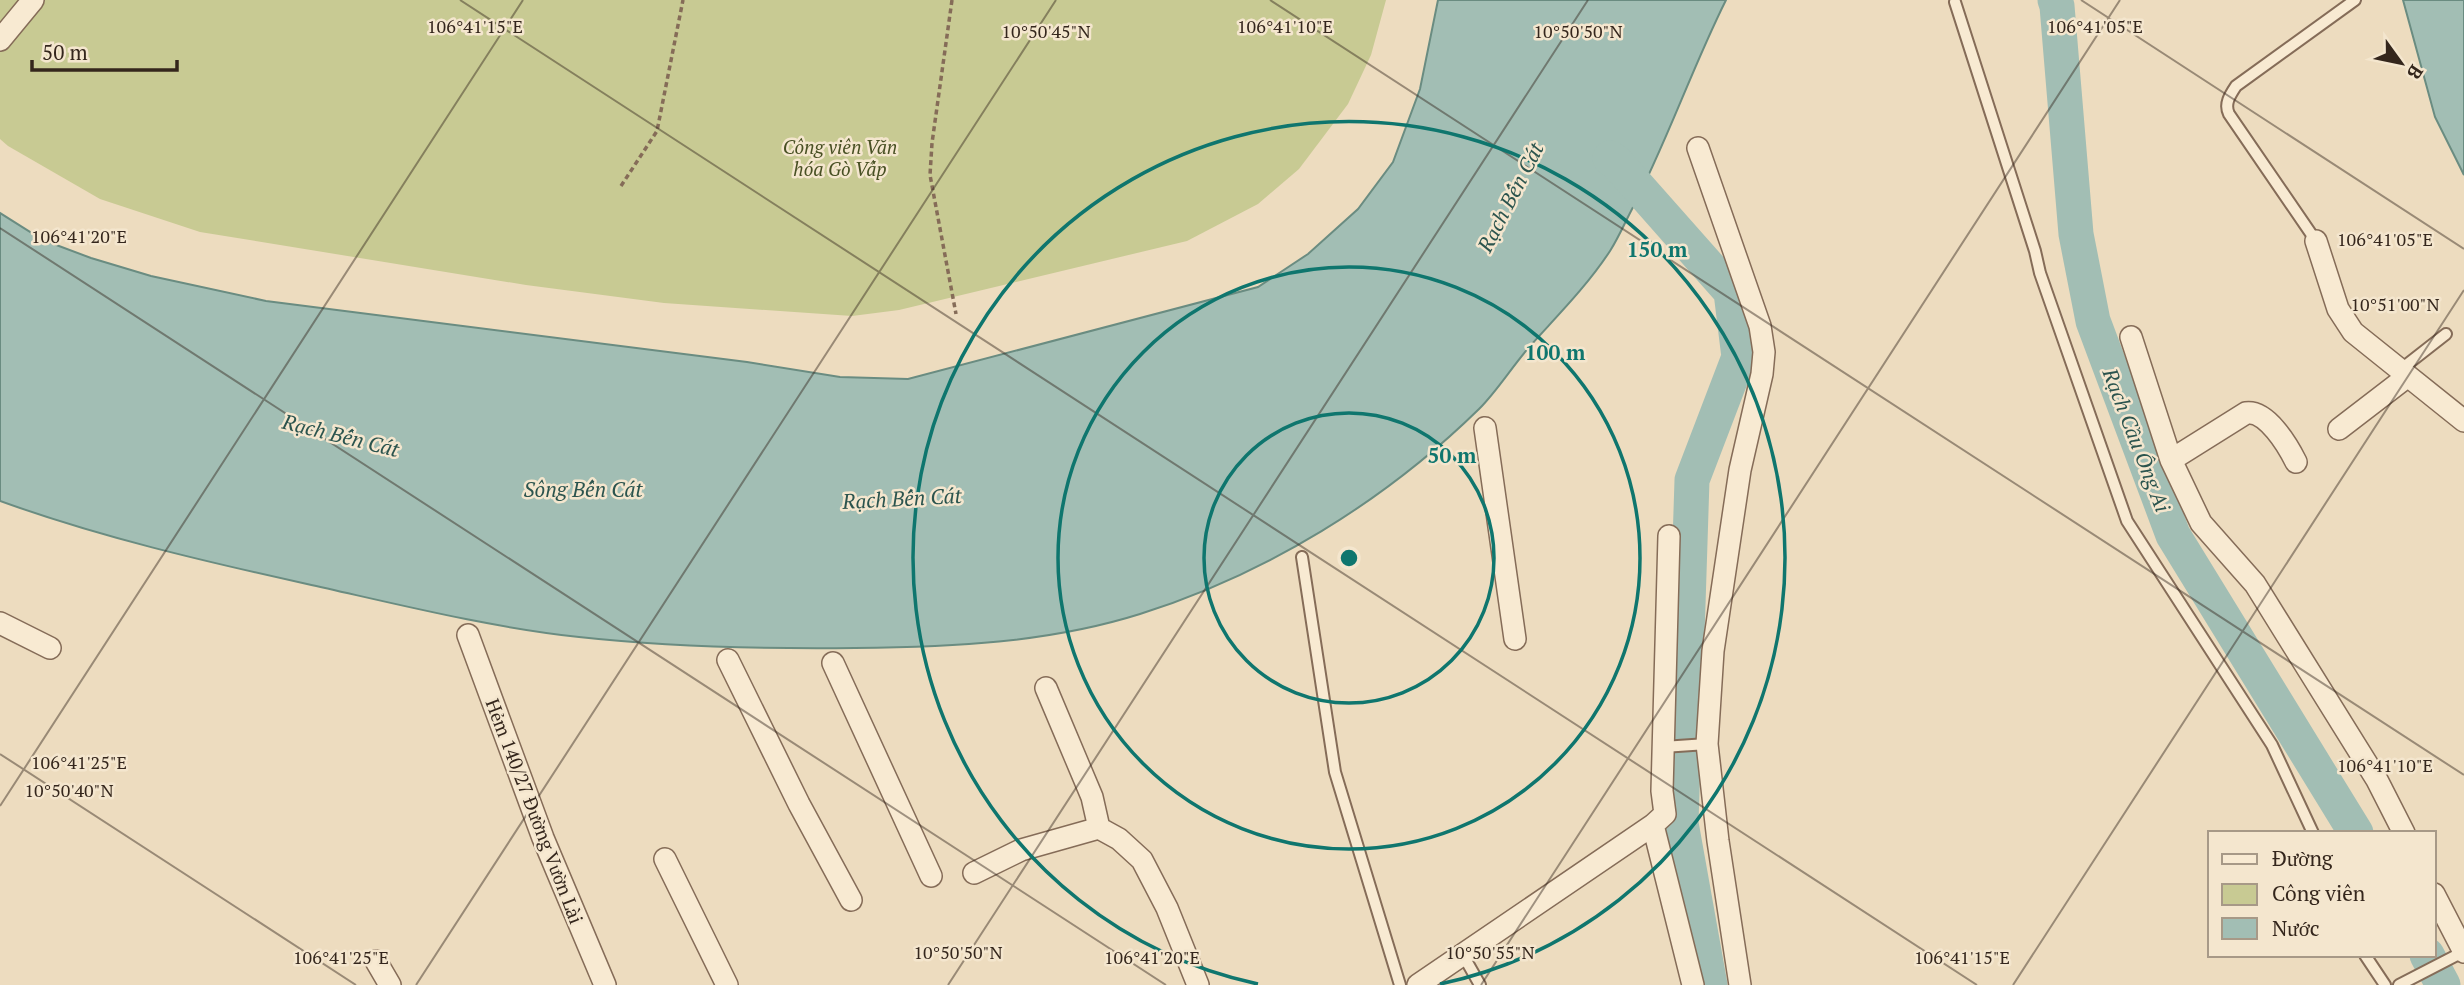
<svg xmlns="http://www.w3.org/2000/svg" width="2464" height="985" font-family="'PT Serif',serif">
<style>
.green{fill:#c8ca93}
.water{fill:#a2beb4;stroke:#6a8c81;stroke-width:2}
.lines{fill:none;stroke-linecap:round;stroke-linejoin:round}
.river{stroke:#a2beb4;stroke-width:35}
.service-casing{stroke:#856c58;stroke-width:14}
.minor-casing{stroke:#856c58;stroke-width:24}
.path{stroke:#856c58;stroke-width:3.5;stroke-dasharray:5 3.5;stroke-linecap:butt}
.service{stroke:#f8ead2;stroke-width:10}
.minor{stroke:#f8ead2;stroke-width:21}
.ticks{fill:none;stroke:#34261c;stroke-width:2;stroke-opacity:0.45}
.ring{fill:none;stroke:#0f766e;stroke-width:3.5}
.labels{text-anchor:middle;dominant-baseline:central;stroke-width:5;stroke-linejoin:round;paint-order:stroke}
.park-label{font-size:19px;font-style:italic;fill:#485023;stroke:#f4e6ce}
.street-label{font-size:19px;fill:#34261c;stroke:#f4e6ce}
.water-label{font-size:21px;font-style:italic;fill:#2b544e;stroke:#f4e6ce}
.ticks-label{font-size:18px;text-anchor:middle;fill:#34261c;stroke:#f4e6ce;stroke-width:5;stroke-linejoin:round;paint-order:stroke}
.centre{fill:#0f766e;stroke:#f4e6ce;stroke-width:3.5}
.ring-label{font-size:21px;text-anchor:middle;font-weight:bold;fill:#0f766e;stroke:#f4e6ce;stroke-width:5;stroke-linejoin:round;paint-order:stroke}
</style>
<rect width="100%" height="100%" fill="#eddcbf"/>
<!-- green -->
<path class="green" d="M0,0H1386L1371,55L1348,104L1299,169L1258,204L1187,241L899,310L852,316L664,303L526,285L200,232L100,199L8,146L0,139Z"/>
<!-- water -->
<path class="water" d="M1438,0H1726C1691,70 1666,145 1629,215C1623,227 1617,240 1610,251C1587,286 1558,315 1531,345C1513,365 1498,390 1479,409C1384,502 1266,574 1140,614C1048,643 951,647 855,648C763,649 670,647 579,637C487,627 397,604 307,584C203,561 100,537 0,501V213L43,240L91,258L151,276L266,301L747,362L840,377L908,379L1258,287L1308,254L1358,209L1393,162L1420,89Z
M2403,0H2464V175L2435,117Z"/>
<g class="lines">
<!-- river -->
<path class="river" d="M2055,0L2057,6L2076,234L2093,321L2173,535L2356,833
M1610,158L1616,162L1731,292L1739,357L1692,480L1681,823L1710,985
M2427,955L2443,985"/>
<defs>
<path id="service" d="M1955,2L2035,251L2040,273L2127,521L2272,745L2313,833
M2316,241L2229,114C2224,104 2230,95 2236,86L2355,0
M2400,370L2446,334
M1302,557L1335,772L1400,985
M1663,747L1707,744
M1463,955L1480,985
M2365,955L2385,985
M2399,985L2463,952"/>
<path id="minor" d="M0,40L33,0
M1698,148L1760,326L1764,352L1762,374L1740,470L1713,651L1707,744L1718,841L1740,985
M2316,241L2338,309L2353,332L2464,421
M2131,337L2171,460L2201,523L2255,584L2377,780L2404,833
M1485,428L1515,639
M2339,429L2408,376
M2171,460L2246,413C2267,410 2288,446 2296,462
M0,623L50,648
M468,635L543,838L605,985
M728,660L799,804L851,900
M833,663L931,876
M1046,688L1092,797L1099,828L1119,839L1142,860L1167,908L1198,985
M1653,825L1665,814L1662,791L1669,536
M665,859L727,985
M974,873L1021,850L1099,828
M2434,894L2464,952
M376,961L390,985
M1418,985L1653,825L1693,985"/>
</defs>
<!-- service casing -->
<use href="#service" class="service-casing"/>
<!-- minor casing -->
<use href="#minor" class="minor-casing"/>
<!-- path -->
<path class="path" d="M952,0L932,143L930,175L956,314
M621,186L657,131L683,0"/>
<!-- service -->
<use href="#service" class="service"/>
<!-- minor -->
<use href="#minor" class="minor"/>
</g>
<!-- ticks -->
<path class="ticks" d="M460,0L1977,985M1270,0L2464,775M2081,0L2464,249M0,228L1166,985M0,754L356,985M0,806L523,0M416,985L1056,0M948,985L1588,0M1481,985L2120,0M2013,985L2464,290"/>
<!-- distance rings -->
<g class="ring">
<circle cx="1349" cy="558" r="145"/>
<circle cx="1349" cy="558" r="291"/>
<path d="M1258 984A436 436 0 1 1 1440 984"/>
</g>
<g class="labels">
<!-- park labels -->
<g class="park-label">
<text x="840" y="146">Công viên Văn<tspan x="840" dy="22">hóa Gò Vấp</tspan></text>
</g>
<!-- street labels -->
<g class="street-label">
<text transform="translate(535 811) rotate(69)">Hẻm 140/27 Đường Vườn Lài</text>
</g>
<!-- water labels -->
<g class="water-label">
<text transform="translate(1510 197) rotate(-63)">Rạch Bến Cát</text>
<text transform="translate(341 435) rotate(14)">Rạch Bến Cát</text>
<text transform="translate(2137 440) rotate(69)">Rạch Cầu Ông Ai</text>
<text x="583" y="489">Sông Bến Cát</text>
<text transform="translate(902 498) rotate(-3)">Rạch Bến Cát</text>
</g>
</g>
<g class="ticks-label">
<text x="475" y="33">106°41'15"E</text>
<text x="2095" y="33">106°41'05"E</text>
<text x="1285" y="33">106°41'10"E</text>
<text x="1046" y="38">10°50'45"N</text>
<text x="1578" y="38">10°50'50"N</text>
<text x="79" y="243">106°41'20"E</text>
<text x="2385" y="246">106°41'05"E</text>
<text x="2395" y="311">10°51'00"N</text>
<text x="79" y="769">106°41'25"E</text>
<text x="2385" y="772">106°41'10"E</text>
<text x="69" y="797">10°50'40"N</text>
<text x="958" y="959">10°50'50"N</text>
<text x="1490" y="959">10°50'55"N</text>
<text x="341" y="964">106°41'25"E</text>
<text x="1152" y="964">106°41'20"E</text>
<text x="1962" y="964">106°41'15"E</text>
</g>
<circle cx="1349" cy="558" r="10" class="centre"/>
<g class="ring-label">
<text x="1657" y="257">150 m</text>
<text x="1555" y="360">100 m</text>
<text x="1452" y="463">50 m</text>
</g>
<!-- legend -->
<rect x="2208" y="831" width="228" height="126" fill="#f4e6ce" stroke="#a79987" stroke-width="2"/>
<rect x="2222" y="854" width="35" height="10" fill="#f8ead2" stroke="#a79987" stroke-width="2"/>
<text x="2272" y="866" font-size="21" fill="#34261c">Đường</text>
<rect x="2222" y="884" width="35" height="21" fill="#c8ca93" stroke="#a79987" stroke-width="2"/>
<text x="2272" y="901" font-size="21" fill="#34261c">Công viên</text>
<rect x="2222" y="918" width="35" height="21" fill="#a2beb4" stroke="#a79987" stroke-width="2"/>
<text x="2272" y="936" font-size="21" fill="#34261c">Nước</text>
<!-- north arrow -->
<g transform="translate(2401 63) rotate(123)" stroke="#f4e6ce" stroke-width="5" paint-order="stroke">
<path d="M0-5L12 26L0 18L-12 26Z" fill="#34261c"/>
<text y="-10" font-size="19" font-weight="bold" text-anchor="middle" fill="#34261c">B</text>
</g>
<!-- scale -->
<path d="M32 60v10h145v-10" fill="none" stroke="#34261c" stroke-width="3.5"/>
<text x="42" y="60" font-size="21" fill="#34261c" stroke="#f4e6ce" stroke-width="5" paint-order="stroke">50 m</text>
</svg>
